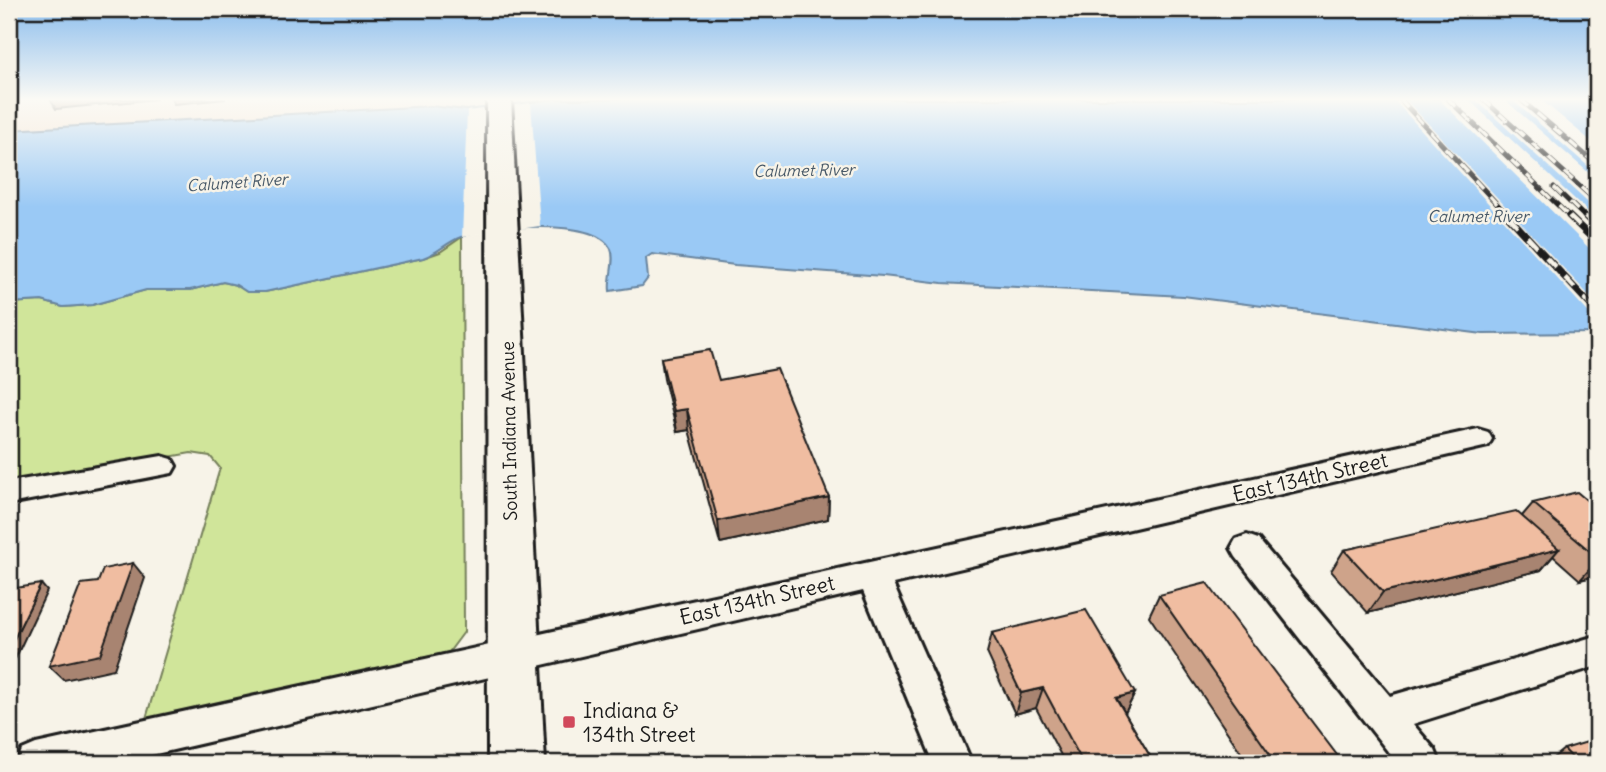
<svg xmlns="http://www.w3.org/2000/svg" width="1606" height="772" font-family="Delius,sans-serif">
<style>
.built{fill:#f5e3d3}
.green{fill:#d0e59a;stroke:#76805b;stroke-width:2}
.water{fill:#9ac9f5;stroke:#68849e;stroke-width:2}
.pier{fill:#f7f3e8}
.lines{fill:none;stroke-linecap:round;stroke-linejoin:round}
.street-casing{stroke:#1c1c1c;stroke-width:6}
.secondary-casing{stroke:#1c1c1c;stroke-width:6}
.street{fill:#f7f3e8;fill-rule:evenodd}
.secondary{fill:#f7f3e8;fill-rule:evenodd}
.rail-far1-casing{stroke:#1c1c1c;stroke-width:5}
.rail-casing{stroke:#1c1c1c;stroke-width:7}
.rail-far1{stroke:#f7f3e8;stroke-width:3.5;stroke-dasharray:11;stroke-linecap:butt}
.rail{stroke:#f7f3e8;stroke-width:4.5;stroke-dasharray:14;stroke-linecap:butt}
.wall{fill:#cea38a;stroke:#1c1c1c;stroke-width:2}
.shaded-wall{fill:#a88471;stroke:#1c1c1c;stroke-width:2}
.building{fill:#f0bda1;stroke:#1c1c1c;stroke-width:2}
.poi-dot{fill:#d1495b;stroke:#f7f3e8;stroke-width:2.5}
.labels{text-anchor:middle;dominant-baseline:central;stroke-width:5;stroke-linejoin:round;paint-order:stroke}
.far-water-label{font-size:16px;font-style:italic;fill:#485968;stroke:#f7f3e8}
.street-label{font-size:18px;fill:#1c1c1c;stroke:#f7f3e8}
.near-street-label{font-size:21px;fill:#1c1c1c;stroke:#f7f3e8}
.near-poi-label{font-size:21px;fill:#1c1c1c;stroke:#f7f3e8;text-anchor:start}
</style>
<rect width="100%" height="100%" fill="#f7f3e8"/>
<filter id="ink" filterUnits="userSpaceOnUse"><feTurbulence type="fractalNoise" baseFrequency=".0143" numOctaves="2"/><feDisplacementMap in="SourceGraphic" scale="14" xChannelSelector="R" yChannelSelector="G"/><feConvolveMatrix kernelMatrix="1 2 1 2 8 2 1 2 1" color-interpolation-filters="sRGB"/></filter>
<g filter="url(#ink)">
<!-- built -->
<path class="built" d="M9,99H555L467,111L431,106L9,130Z"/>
<!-- green -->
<path class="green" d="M462,237L464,632L449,652L145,722L220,468L210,456L191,453L9,485V303L42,301L63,307L92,305L146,290H190L223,282L236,285L247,292H265L423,258L440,252Z"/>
<!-- water -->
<path class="water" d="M555,99H1597V333L1483,334L1183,296L942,283L883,276L735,265L652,254L646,258L648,278L642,286L610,291C608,278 616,260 611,249C596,216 488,227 461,237C447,242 438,253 423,258L265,292H247L236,285L223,282L190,290H146L92,305L63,307L42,301L9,303V130L431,106L467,110Z"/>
<!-- pier -->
<path class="pier" d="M1393,99H1405L1597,304V322Z
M1439,99H1468L1597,220V256Z
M1475,99H1504L1597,180V211Z
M1511,99H1540L1597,146V174Z
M531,103L540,226L462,237L467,111Z"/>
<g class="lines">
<defs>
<path id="street" d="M1478,429L1488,432L1492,439L1488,446L893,584L972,763H934L863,591L117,763H17L22,750L36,744Z
M162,456L172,459L176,466L172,473L9,504V482Z
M1247,535L1258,539L1390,696L1596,636L1597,666L1413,724L1435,750L1440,763H1397L1236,557L1231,548L1236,539Z"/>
<path id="secondary" d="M487,99H511L545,763H488Z"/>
</defs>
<!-- street casing -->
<use href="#street" class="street-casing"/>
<!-- secondary casing -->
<use href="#secondary" class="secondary-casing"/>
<!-- street -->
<use href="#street" class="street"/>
<!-- secondary -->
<use href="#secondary" class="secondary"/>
<defs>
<path id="rail-far1" d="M1400,99L1510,218
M1448,99L1571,218
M1483,99L1597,202
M1520,99L1597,165
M1554,187L1586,218"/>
<path id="rail" d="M1508,216L1597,312
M1569,216L1597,243
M1585,216L1597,228"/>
</defs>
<!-- rail-far1 casing -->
<use href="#rail-far1" class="rail-far1-casing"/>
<!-- rail casing -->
<use href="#rail" class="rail-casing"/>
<!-- rail-far1 -->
<use href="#rail-far1" class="rail-far1"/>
<!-- rail -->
<use href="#rail" class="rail"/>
</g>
<!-- wall -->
<path class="wall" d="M661,358L719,380L829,497L828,519L720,543L689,430L677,432L664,379Z
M1533,503L1597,509V577L1596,576L1580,580L1553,556L1541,570L1368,613L1331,571L1344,550L1522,516Z
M1159,595L1343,763H1248L1149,616Z
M992,633L1135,693L1125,713L1154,763H1065L1036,708L1015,714L987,653Z
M1564,749L1597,763H1547Z"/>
<!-- shaded-wall -->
<path class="shaded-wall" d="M50,99H157L56,109Z
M172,99H226L174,104Z
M687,409L689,430L677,432L674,411Z
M829,497L828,519L720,543L718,521Z
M1559,549L1541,570L1368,613L1383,592Z
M1597,561V575L1596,576L1580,580Z
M133,563L145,578L114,669L64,680L49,666Z
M41,584L47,591L9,672V649Z
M1043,688L1036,708L1015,714L1021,693Z
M1135,693L1125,713L1116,698Z"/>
<!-- building -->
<path class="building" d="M710,350L719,380L777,369L829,497L718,521L687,409L674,411L661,358Z
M1577,492L1597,509V557L1533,503Z
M1516,511L1559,549L1383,592L1344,550Z
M133,563L100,655L49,666L81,584L98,582L103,569Z
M1207,583L1343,763H1276L1159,595Z
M41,584L9,649V589Z
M1086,610L1135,693L1116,698L1154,763H1083L1043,688L1021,693L992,633Z
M1597,739V763H1577L1564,749Z"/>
</g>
<!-- sky -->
<linearGradient id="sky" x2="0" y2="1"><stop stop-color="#89bced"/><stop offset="0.48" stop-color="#fbfaf5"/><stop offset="1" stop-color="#fbfaf5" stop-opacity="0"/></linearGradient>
<rect width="1606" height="207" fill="url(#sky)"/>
<!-- markers -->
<rect class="poi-dot" x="562" y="715" width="14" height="14" rx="3.5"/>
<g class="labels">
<!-- far-water labels -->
<g class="far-water-label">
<text transform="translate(804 170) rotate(-1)">Calumet River</text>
<text transform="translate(237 182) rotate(-4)">Calumet River</text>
<text x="1478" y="216">Calumet River</text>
</g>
<!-- street labels -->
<g class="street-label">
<text transform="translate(509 431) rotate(-91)">South Indiana Avenue</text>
</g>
<!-- near-street labels -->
<g class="near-street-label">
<text transform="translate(1310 477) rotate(-13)">East 134th Street</text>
<text transform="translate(757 600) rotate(-13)">East 134th Street</text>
</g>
<!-- near-poi labels -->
<g class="near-poi-label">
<text x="583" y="710">Indiana &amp;<tspan x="583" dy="24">134th Street</tspan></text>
</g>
</g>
<!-- margin -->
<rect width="1606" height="772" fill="none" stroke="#f7f3e8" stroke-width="35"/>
<rect x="18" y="18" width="1571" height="737" fill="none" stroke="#1c1c1c" stroke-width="2.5" filter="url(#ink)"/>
</svg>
